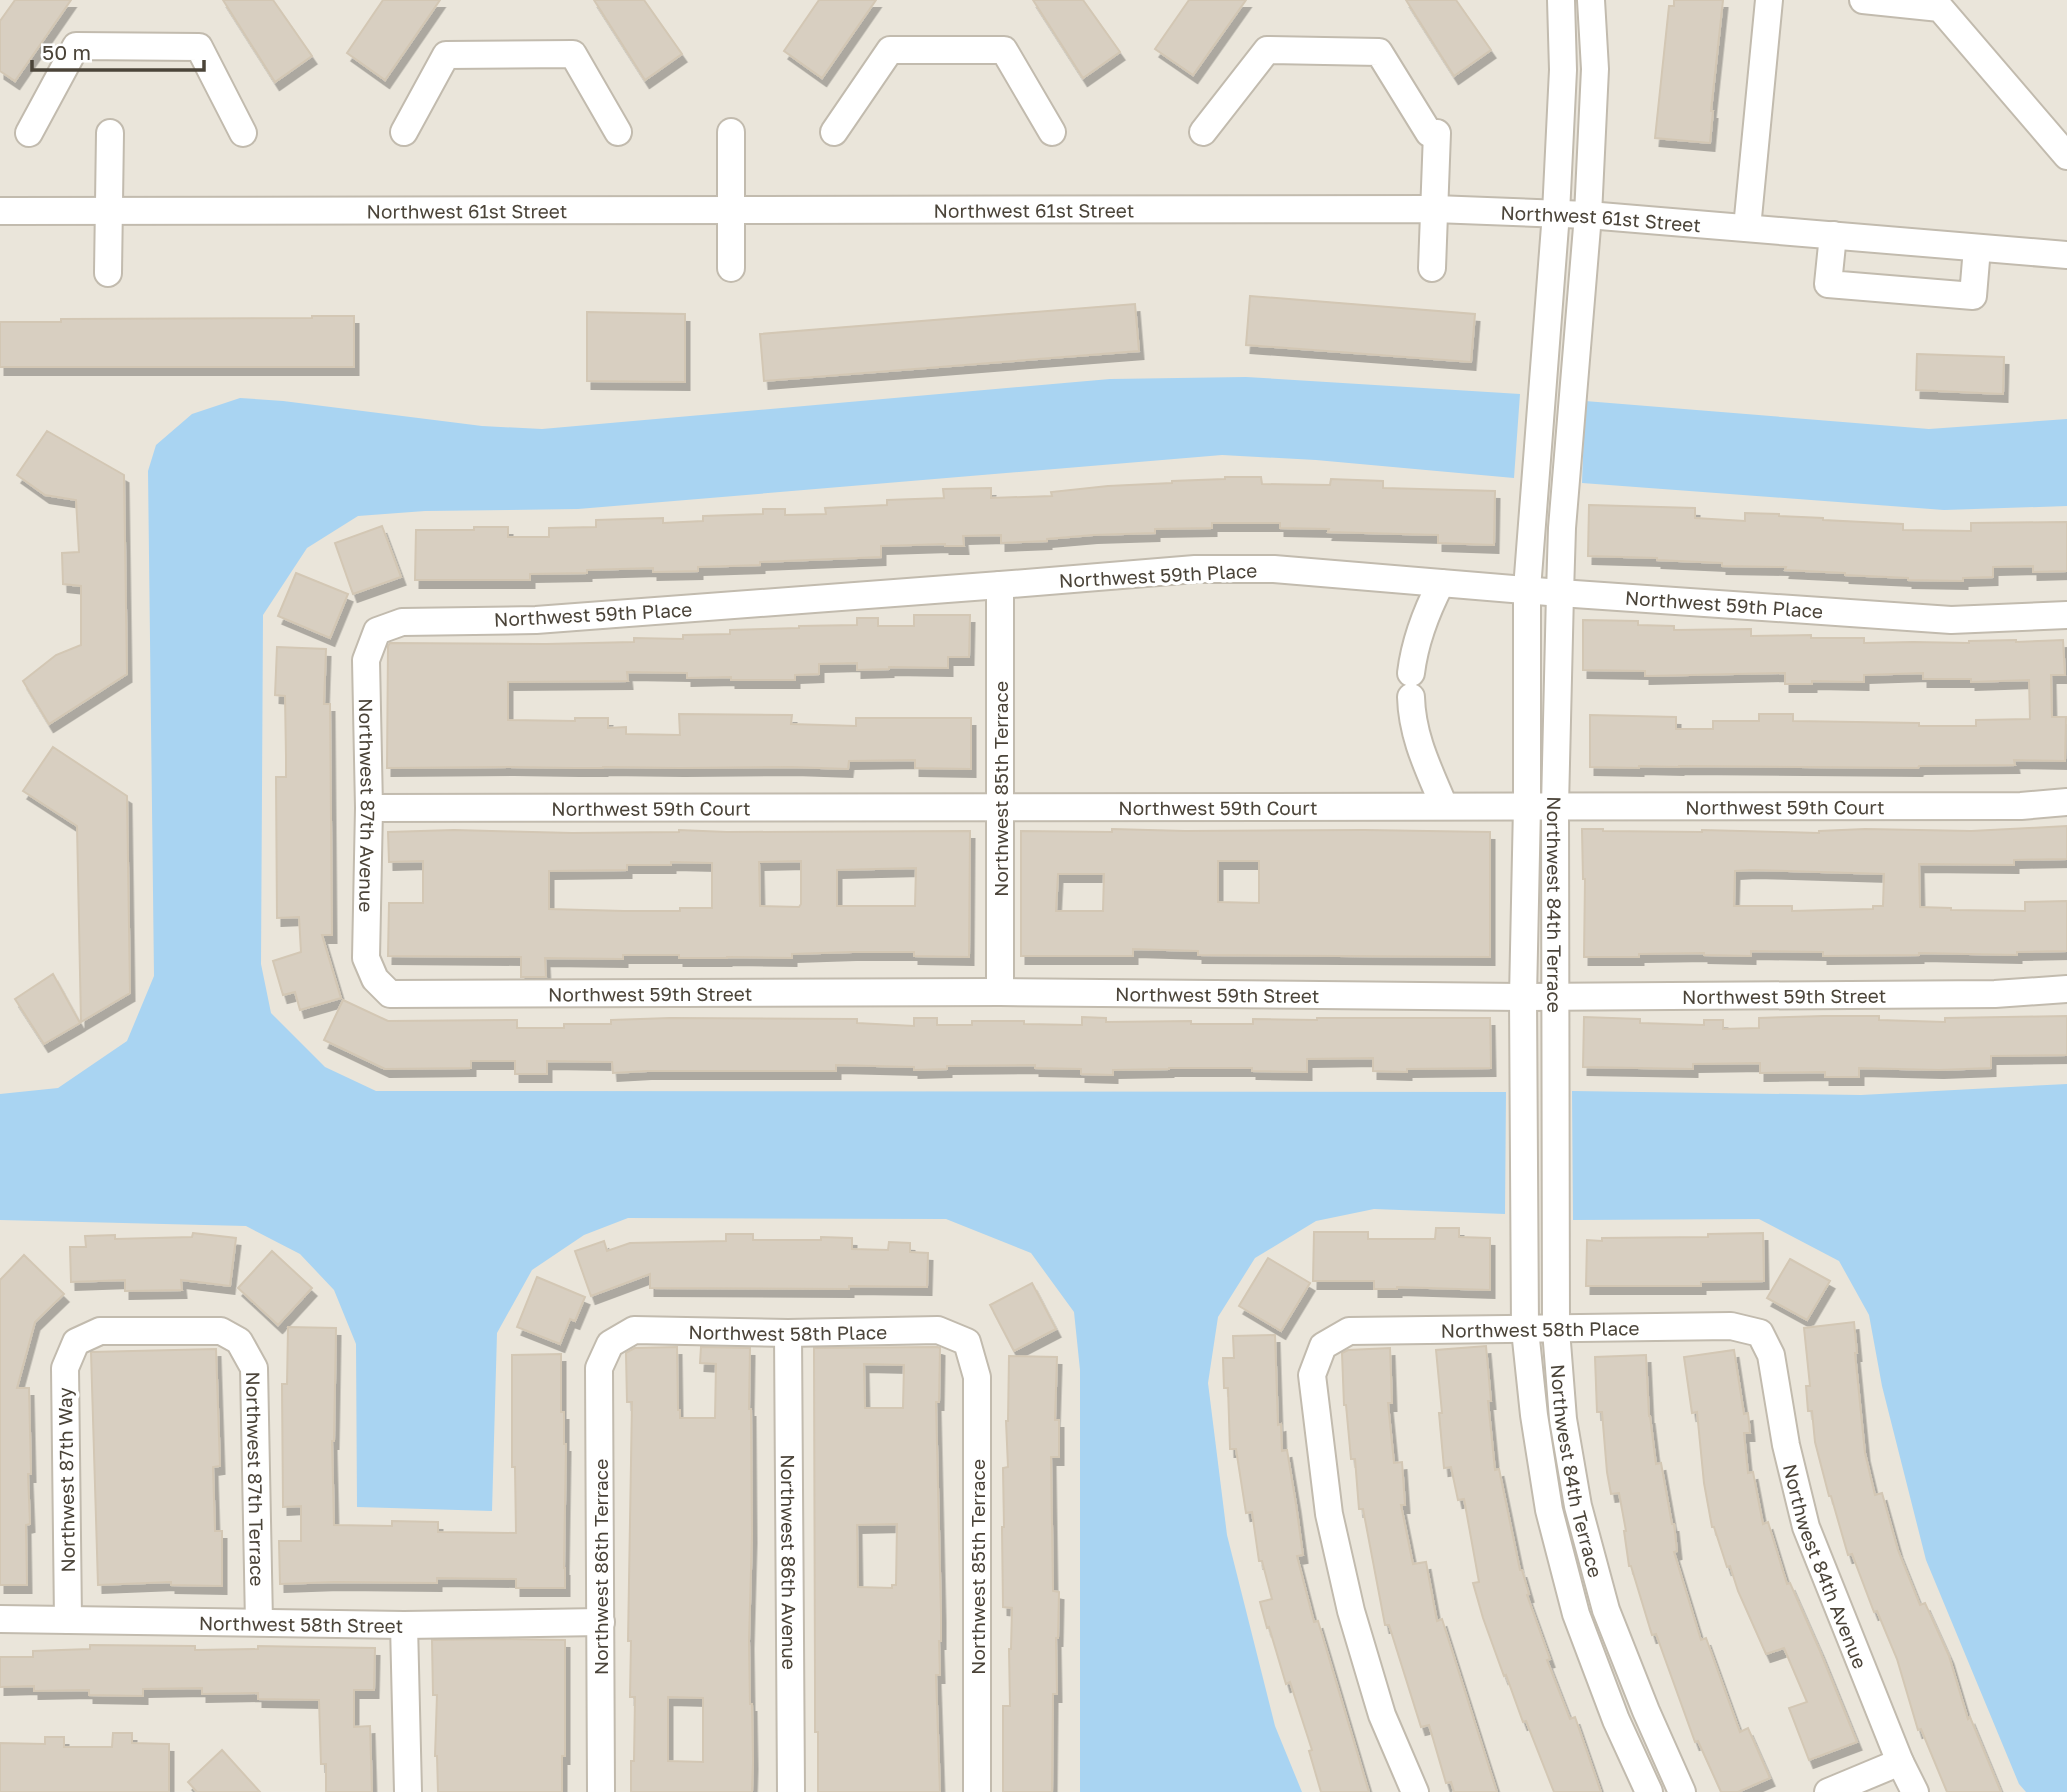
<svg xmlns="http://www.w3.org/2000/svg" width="2067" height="1792" font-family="'Golos Text',sans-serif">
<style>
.residential{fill:#eae5da}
.water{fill:#a9d4f2}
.building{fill:#d8cfc1;stroke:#d3c7b4;stroke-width:2;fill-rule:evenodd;filter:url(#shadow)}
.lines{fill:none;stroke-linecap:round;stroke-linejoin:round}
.minor-casing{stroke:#c2bbae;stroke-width:30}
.minor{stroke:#fff;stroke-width:26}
.labels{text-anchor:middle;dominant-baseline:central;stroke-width:7;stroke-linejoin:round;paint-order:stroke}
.street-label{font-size:19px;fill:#4b4439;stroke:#fff}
</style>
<defs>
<filter id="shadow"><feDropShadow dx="4.5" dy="8" stdDeviation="0" flood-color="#0004"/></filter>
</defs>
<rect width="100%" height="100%" fill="#f6f3ec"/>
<!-- residential -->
<path class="residential" d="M0,0H2067V1792H0Z"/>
<!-- water -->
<path class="water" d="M1246,377L1520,394L1514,478L1316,460L1222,455L578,509L425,511L358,516L307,548L263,615L261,964L271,1013L325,1067L376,1091L1506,1092L1505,1214L1374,1209L1316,1221L1255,1258L1218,1317L1208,1383L1227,1535L1275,1726L1302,1792H1080V1370L1074,1312L1031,1253L946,1219L628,1218L584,1235L532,1270L497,1333L492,1511L357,1507L356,1344L334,1290L300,1254L246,1226L0,1220V1094L58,1088L127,1041L154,976L148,471L156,445L192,414L240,398L283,401L482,426L542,429L1110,379Z
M1585,401L1929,429L2067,419V506L1944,510L1582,483Z
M2067,1084V1792H2026L2019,1784L1926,1560L1882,1386L1869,1315L1839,1261L1759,1219L1573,1220L1572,1091L1861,1095Z"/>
<!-- building -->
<path class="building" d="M15,0H71L15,81L0,71V21Z
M223,0H273L312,56L275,82Z
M383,0H440L385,80L347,53Z
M594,0H644L682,54L645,80Z
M819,0H876L822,78L784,51Z
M1033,0H1083L1120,52L1083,78Z
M1189,0H1246L1193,75L1155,49Z
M1406,0H1456L1491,50L1454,76Z
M1674,0H1723L1711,111H1713L1710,143L1655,138L1669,6H1674Z
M1250,296L1475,314L1471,362L1246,345Z
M1135,304L1139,351L764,381L760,334Z
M587,312L685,314V382L587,381Z
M312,316H354V367H0V322H61V319L312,318Z
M1917,354L2004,357L2003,394L1916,390Z
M47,431L124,475L127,674L49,724L23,681L56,655L81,645V586L63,584L62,553L79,552L76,500L45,495L17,475Z
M1225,477H1261L1262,484L1330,485L1331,479L1383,481V488L1495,491L1494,545L1438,543V535L1328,532L1329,529L1280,528V523H1212V528L1155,529V533L1093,535L1047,539V541L1001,543V535L963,536L964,546H945V544L881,546V557L760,562V565L698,567V571L653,572V568L587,570V573L530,574V580H415L416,530H474V527H508V537H549V528L596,527V520L663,518V523L703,521V516L763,514V509H785V515L826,514L825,508L887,505V500L944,498L943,489L991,488V498L1052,496L1051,492L1108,486L1172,483V481L1225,479Z
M1589,505L1695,508V518L1745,521V513L1779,514V516L1823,518V520L1903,524V530L1971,531V523L2067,522V571L2033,572V566L1993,567V577L1963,578V581L1908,580V578L1845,575V573L1785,570L1786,567L1722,566V563L1657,560V558L1588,556Z
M382,526L401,577L353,594L335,543Z
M296,573L348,594L330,638L278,616Z
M914,615H970L969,657H948V668L889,667V669L857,670V663L819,664V674L795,675V680H731V677L687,678V673L627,672L628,681L508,682V720L575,721V718H608V728L626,727V734L680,735L679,714L792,715L791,724L856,726V718H971V769L915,768V760L849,761L848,769L791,767L680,768L603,767V768H575L509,767L387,768L388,646L390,643L546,644L634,642V638L683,639V635L730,634V630L799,628V626L857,625V618H878V626H914Z
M1583,620L1638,621V625L1674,626V630L1751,629V636L1811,635V638H1864V643L1913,642L1969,643V641L2016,640V642L2063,640L2065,675H2051L2052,717H2066L2065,761L2014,760L2015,765L1919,766L1918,768L1679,766V767L1639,766V768L1590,767V715L1676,717V729H1713V721H1759V714H1793V721L1919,723V726H1976V720L2030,719L2029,680L1971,682V679H1923V673L1864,675V682L1812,681V684H1785V673L1645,676V671L1583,670Z
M277,647L326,649L324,704H330L332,935H322L341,998L300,1010L295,992L283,995L273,961L301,952L299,917L277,918L276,777H286V757L285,696L275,695Z
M53,747L127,796L130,993L81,1022L77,826L23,791Z
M2067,826V859L2014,860V865L1919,864L1920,907L1951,908V910L2025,911V902L2067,901V951L2017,952V955L1919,953V955L1823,956V952L1751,951V956L1704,955V953L1639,954V957H1584L1585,879H1583L1582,829H1603V831L1702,832V830L1819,833V831L1865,829L1971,831ZM1752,870L1884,874L1883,906H1873V909L1792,911V906H1734L1735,871Z
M1112,829L1185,831L1364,830L1490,832V957L1198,955V951L1133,949V956H1021V831L1112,832ZM1218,861H1259V903L1218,902ZM1058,874H1104L1103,911H1056Z
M454,830L572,833L679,832V830L727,832L970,831L969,957L914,956V952H852L792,954V958L727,957V958H679V955H623V959L545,958L546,977H521V957L388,956L389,903H423V861L389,862L388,832ZM801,861V904L799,907L760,906L759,862ZM671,862L712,863V908H680V911H624L549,909V871L627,870V865H671ZM916,868L915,906H837V870Z
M53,974L80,1023L44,1044L15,999Z
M343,1000L388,1021L517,1020V1028H564V1024H611V1020L670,1018L857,1019V1023L914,1026V1018H937V1025H972V1021H1024V1024L1082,1025V1017L1106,1018V1022L1191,1021V1024H1253V1019L1317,1020V1018H1490L1491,1068L1407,1069V1072L1373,1071V1058L1307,1059V1072L1252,1071V1068H1169V1069L1113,1070V1075L1081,1074V1069L1035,1068V1065L947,1066V1069L914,1070V1067L836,1065V1071H647L613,1073L612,1062L547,1061V1074H515V1061H471V1068L385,1069L324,1040Z
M1824,1016H1879V1020L1945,1022V1018L2067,1016V1055L1991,1056V1068L1939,1070L1859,1068V1077H1825V1072L1760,1073V1063L1693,1064V1069L1583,1067L1584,1017L1640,1019V1023L1704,1025V1020H1723V1029L1759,1028V1018Z
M1436,1228H1459V1237L1490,1238V1290L1397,1287V1289H1374V1281H1313L1314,1232H1368V1239H1435Z
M193,1233L236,1238L230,1286L181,1280L182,1290L125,1291V1280L71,1282L70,1247H86L85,1236L115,1235V1239L192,1237Z
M1763,1233L1764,1281L1701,1282V1286H1586L1587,1240L1602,1241V1238L1708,1237V1234Z
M726,1234H753V1240H821V1237L852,1238V1249L888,1250L889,1242L910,1243V1252L928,1253L927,1287L849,1286V1289L650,1288V1274L591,1296L575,1251L604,1241L607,1251L630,1243L726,1241Z
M272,1251L312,1288L278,1325L238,1288Z
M24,1255L64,1294L35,1322L17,1388H29L31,1474H28L30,1524L26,1525L27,1585H0V1280Z
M1268,1258L1310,1283L1281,1331L1239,1306Z
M1790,1259L1830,1281L1807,1320L1767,1298Z
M537,1277L585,1297L575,1321L570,1319L560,1344L517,1327Z
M1032,1283L1056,1329L1014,1351L990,1305Z
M1854,1322L1857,1353H1855L1865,1453L1875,1495L1882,1493L1898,1550L1920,1605L1925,1603L1949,1656L1968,1719L1970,1717L2001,1792H1947L1921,1729L1918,1730L1897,1659L1877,1611L1874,1612L1852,1554L1848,1555L1831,1496H1829L1815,1442L1812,1411H1808L1806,1386H1810L1804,1328Z
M288,1327L336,1328L334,1441H332L334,1525L392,1526V1521L438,1522V1532L516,1533L515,1467H512V1355L561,1354V1412H564V1444H566L564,1568H565V1588H516V1579L437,1578V1583L335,1582L280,1584L279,1541H301V1506L283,1507L282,1384H287Z
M1275,1335L1278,1425L1281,1424L1282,1451L1287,1450L1296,1504L1303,1555L1297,1556L1314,1622L1318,1621L1369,1792H1321L1309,1751L1312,1750L1290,1682L1286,1684L1269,1627L1267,1628L1260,1602L1272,1599L1262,1561H1259L1252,1512L1246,1513L1236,1449H1230L1228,1388H1224L1223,1358H1234L1233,1336Z
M1486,1346L1491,1401H1488L1495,1470L1499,1469L1520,1570H1522L1529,1594L1527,1595L1550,1659L1547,1660L1570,1719L1575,1717L1601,1792H1554L1526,1721L1523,1722L1506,1675L1504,1676L1483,1618L1473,1583L1479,1582L1464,1499L1458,1500L1451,1467L1444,1468L1439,1413H1442L1436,1350Z
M677,1347L678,1410H680V1418H715L716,1364L700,1363L701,1347L750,1348L749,1409H751L752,1535L749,1641L750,1704H752L753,1761L752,1792H631V1761H634L635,1697H630L631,1641H628L632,1402H627L626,1353L635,1348ZM668,1697L703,1698V1762L668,1761Z
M937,1347L940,1348L939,1402H936L941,1614V1641H939L940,1675H936L940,1792H818V1732H815V1687L814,1348ZM864,1364L904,1365L903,1408H865ZM897,1524L896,1585H892V1588L858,1587L857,1525Z
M1390,1348L1392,1403H1388L1394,1463L1402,1462L1405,1505H1401L1413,1564L1426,1562L1437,1621L1442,1619L1497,1792H1454L1451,1782L1446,1783L1429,1725L1421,1727L1389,1625H1385L1363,1509H1359L1355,1459H1351L1346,1405H1344L1342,1353L1348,1350Z
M216,1349L220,1466L213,1467L215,1531H222V1586L171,1585V1582L98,1585L91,1352Z
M1734,1350L1744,1414L1748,1413L1750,1433H1744L1748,1473L1753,1472L1763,1524L1768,1522L1787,1584L1790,1583L1820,1651L1857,1742L1809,1760L1789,1708L1807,1702L1784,1648L1766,1654L1738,1591L1730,1566L1727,1567L1714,1527H1712L1704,1483L1697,1412L1692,1413L1684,1357Z
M1646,1355L1649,1416H1650L1656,1464L1661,1463L1672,1524H1674L1677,1551L1674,1552L1701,1640L1706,1638L1740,1732L1748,1728L1770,1778L1738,1792H1721L1698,1741L1695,1742L1656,1634L1652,1635L1631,1566H1629L1624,1531H1626L1619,1493L1611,1494L1607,1472L1602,1412H1597L1595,1357Z
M1009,1356L1057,1357L1055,1420H1059V1457H1051L1053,1591L1059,1592L1058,1638H1056L1057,1694H1053L1052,1792H1003V1706H1010L1009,1649H1011L1012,1608L1003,1607L1002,1527H1004L1003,1468L1008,1467L1006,1421H1008Z
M496,1639L565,1640V1756H562V1792H438L437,1756H435L437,1695H433L432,1640Z
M90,1645L195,1646V1650L258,1649V1646L375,1648L374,1690H354V1727L370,1726L372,1792H326V1764H321L319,1700L258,1699V1693L202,1694V1688L143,1689V1696L89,1695V1690L34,1691V1686L0,1687V1657H33V1651L90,1649Z
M113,1733H132V1743L169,1744V1792H0V1743L45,1744V1737H64V1747H112Z
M222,1750L260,1792H197L188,1782Z"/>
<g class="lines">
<defs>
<g id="minor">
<path d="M1561,0L1563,70L1556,213L1527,589V806L1523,997L1525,1330L1534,1415L1549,1510L1576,1614L1616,1720L1649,1792"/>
<path id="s1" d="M1591,0L1595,69L1588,215L1562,528L1560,593L1555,806L1556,1330L1563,1419L1578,1506L1606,1610L1646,1711L1682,1792"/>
<path d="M1863,0L1940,8L2067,156"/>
<path d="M404,132L446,55L573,54L618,132"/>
<path d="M731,132V268"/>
<path d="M834,132L890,50H1004L1052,132"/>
<path d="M1203,132L1267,50L1379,52L1429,133"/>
<path d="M29,133L76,46L199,47L243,133"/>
<path id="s2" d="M0,211L1435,209L1588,215L2067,255"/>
<path d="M1747,228L1769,0"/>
<path d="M1833,235L1828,284L1973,296L1977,248"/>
<path d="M1432,268L1437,133"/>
<path d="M108,273L110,133"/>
<path d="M1000,585V992"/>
<path id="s3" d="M2067,615L1951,620L1560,593L1274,569H1195L1000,585L536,620L402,622L377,631L366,660L369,808L366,958L375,979L390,994L1000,992L1523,997L1995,994L2067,989"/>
<path d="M1411,673C1415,640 1426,612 1441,583"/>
<path d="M1411,697C1412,737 1429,770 1444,806"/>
<path id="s4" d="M369,808L2021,806L2067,802"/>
<path id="s5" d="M788,1333L791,1792"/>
<path id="s6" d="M0,1619L404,1625L601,1622"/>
<path id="s7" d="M68,1620L65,1368L76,1342L100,1331H221L239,1341L254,1368L259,1622"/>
<path d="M404,1625L408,1792"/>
<path id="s8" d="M601,1792L599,1368L610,1344L634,1330L788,1333L938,1330L967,1342L977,1377V1792"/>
<path id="s9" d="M1415,1792L1382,1715L1351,1611L1329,1514L1312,1375L1323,1346L1349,1331L1731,1326L1760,1333L1771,1355L1786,1445L1806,1527L1900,1762L1915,1792"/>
<path d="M1828,1792L1900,1762"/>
</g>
</defs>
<!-- minor casing -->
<use href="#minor" class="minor-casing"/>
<!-- minor -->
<use href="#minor" class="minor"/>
</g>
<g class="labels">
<!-- street labels -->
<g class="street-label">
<text stroke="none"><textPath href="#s2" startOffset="1034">Northwest 61st Street</textPath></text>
<text stroke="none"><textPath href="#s2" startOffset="467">Northwest 61st Street</textPath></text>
<text stroke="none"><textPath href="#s2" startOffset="1601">Northwest 61st Street</textPath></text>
<text transform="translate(1158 575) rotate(-3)">Northwest 59th Place</text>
<text transform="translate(1724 604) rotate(4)">Northwest 59th Place</text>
<text transform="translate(593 614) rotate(-3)">Northwest 59th Place</text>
<text transform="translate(1000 789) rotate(-90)">Northwest 85th Terrace</text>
<text stroke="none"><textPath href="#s3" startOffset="1872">Northwest 87th Avenue</textPath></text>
<text stroke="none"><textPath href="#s4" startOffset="849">Northwest 59th Court</textPath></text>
<text stroke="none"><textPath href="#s4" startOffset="1416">Northwest 59th Court</textPath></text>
<text stroke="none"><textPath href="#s4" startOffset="282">Northwest 59th Court</textPath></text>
<text stroke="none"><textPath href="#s1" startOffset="906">Northwest 84th Terrace</textPath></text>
<text stroke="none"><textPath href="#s3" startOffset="2329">Northwest 59th Street</textPath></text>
<text stroke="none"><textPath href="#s3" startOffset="2896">Northwest 59th Street</textPath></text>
<text stroke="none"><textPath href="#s3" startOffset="3463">Northwest 59th Street</textPath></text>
<text stroke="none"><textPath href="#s9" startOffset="684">Northwest 58th Place</textPath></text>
<text stroke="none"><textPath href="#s8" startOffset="632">Northwest 58th Place</textPath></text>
<text stroke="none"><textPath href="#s1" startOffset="1474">Northwest 84th Terrace</textPath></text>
<text transform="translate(66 1480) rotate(-91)">Northwest 87th Way</text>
<text stroke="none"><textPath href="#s7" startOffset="590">Northwest 87th Terrace</textPath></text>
<text stroke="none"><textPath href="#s5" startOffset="229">Northwest 86th Avenue</textPath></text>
<text stroke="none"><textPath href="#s9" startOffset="1148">Northwest 84th Avenue</textPath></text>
<text transform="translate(600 1567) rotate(-90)">Northwest 86th Terrace</text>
<text transform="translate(977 1567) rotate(-90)">Northwest 85th Terrace</text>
<text stroke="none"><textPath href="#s6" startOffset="301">Northwest 58th Street</textPath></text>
</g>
</g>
<!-- scale -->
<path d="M32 60v10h172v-10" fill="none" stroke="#4b4439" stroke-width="3.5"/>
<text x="42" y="60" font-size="21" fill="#4b4439" stroke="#ffffff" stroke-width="5" paint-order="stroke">50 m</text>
</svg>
